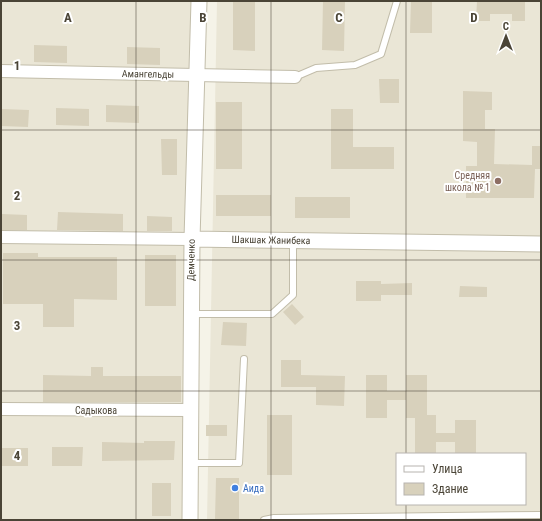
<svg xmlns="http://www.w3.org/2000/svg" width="542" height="521" font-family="'Roboto Condensed',sans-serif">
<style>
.residential{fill:#eae6d6;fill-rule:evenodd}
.building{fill:#d8d1bc}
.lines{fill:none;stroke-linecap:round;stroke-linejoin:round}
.service-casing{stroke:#c2bdaa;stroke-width:8}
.minor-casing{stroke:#c2bdaa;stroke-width:14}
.tertiary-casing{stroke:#c2bdaa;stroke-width:17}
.service{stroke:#fff;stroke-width:6}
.minor{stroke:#fff;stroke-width:12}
.tertiary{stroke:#fff;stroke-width:15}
.grid{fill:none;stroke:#4a4436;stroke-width:1;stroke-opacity:0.55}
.education-dot{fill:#8d6e63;stroke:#fff;stroke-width:1.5}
.shop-dot{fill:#3f7fe0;stroke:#fff;stroke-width:1.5}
.labels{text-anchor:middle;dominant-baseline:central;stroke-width:4;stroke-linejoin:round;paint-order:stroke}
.street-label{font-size:10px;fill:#4a4436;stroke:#fff}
.education-label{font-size:10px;fill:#785e54;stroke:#fff;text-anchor:end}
.shop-label{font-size:10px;fill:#366cbe;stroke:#fff;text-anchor:start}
.grid-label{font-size:13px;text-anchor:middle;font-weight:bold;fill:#4a4436;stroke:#fff;stroke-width:4;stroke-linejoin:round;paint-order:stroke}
</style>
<rect width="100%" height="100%" fill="#f5f3e8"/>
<!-- residential -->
<path class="residential" d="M1,1H196L185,520H1Z
M217,1H541V520H207ZM397,454H525V504H397Z"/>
<!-- building -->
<path class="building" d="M233,1H255V51L233,50Z
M323,1H345L344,51L322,50Z
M411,1H432V33H410Z
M477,1H525V21H512V14H490V21H476Z
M34,45L67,46V63L34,62Z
M127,47L160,48V65L127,64Z
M379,79H399V103H380Z
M463,91L492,92V110H485V129H495L494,164L532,165V146H541V169H535L534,198H466V166H477V142L463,141Z
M216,102H242V169H216Z
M106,105L139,106V123L106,122Z
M56,108L89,109V126L56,125Z
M1,109L29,110L28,127L1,126Z
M331,109H353V147H394V169H331Z
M161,139H177V175H162Z
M216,195H271V216H216Z
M295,197H350V218H295Z
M58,212L123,214V231L57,230Z
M2,214L27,215V230H1Z
M147,216L172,217V231H147Z
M3,253H38V257H117V300L74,299V327H43V304H3Z
M145,255H176V306H145Z
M356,281H381V284L412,283V295H381V301H356Z
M460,286L487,287V297H459Z
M292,304L304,317L295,325L283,312Z
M223,322L247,323L246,346L221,345Z
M281,360H301V375L345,376L344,406L316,405V387H281Z
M91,367H103V376H181V402H43V375L91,376Z
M366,375H387V391H406V375H427V415H436V433H455V420H476V454H455V442H436V454H415V418H406V400H387V418H366Z
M267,415H292V475H267Z
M206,425H227V436H206Z
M144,441H175L174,460L102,461V442L144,443Z
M52,447H83L82,466H52Z
M1,448H28V466H1Z
M216,478H239V520H215Z
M152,483H171V516H152Z"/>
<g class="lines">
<defs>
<path id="service" d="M295,77L316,68L355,65L381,54L397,1
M191,314H272L293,295V240
M191,463H239L244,359
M264,520L274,518L541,515"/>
<path id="minor" d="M1,71L295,77
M1,237L192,239
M1,409L190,410"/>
<path id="tertiary" d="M192,239L541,244
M190,520L192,239L199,1"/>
</defs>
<!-- service casing -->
<use href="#service" class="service-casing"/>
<!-- minor casing -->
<use href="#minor" class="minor-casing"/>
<!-- tertiary casing -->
<use href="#tertiary" class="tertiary-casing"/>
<!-- service -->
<use href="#service" class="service"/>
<!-- minor -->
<use href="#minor" class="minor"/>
<!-- tertiary -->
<use href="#tertiary" class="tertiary"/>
</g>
<!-- grid -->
<path class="grid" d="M136,1V520M271,1V520M406,1V454M1,130H541M1,260H541M1,391H541M406,504V520"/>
<!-- markers -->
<circle class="education-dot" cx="498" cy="181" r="4"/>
<circle class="shop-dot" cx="235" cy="488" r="4"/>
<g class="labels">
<!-- street labels -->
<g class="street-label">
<text transform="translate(148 74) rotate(1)">Амангельды</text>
<text transform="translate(271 240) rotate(1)">Шакшак Жанибека</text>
<text transform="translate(191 260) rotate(-89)">Демченко</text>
<text x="96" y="410">Садыкова</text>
</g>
<!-- education labels -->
<g class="education-label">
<text x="490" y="175">Средняя<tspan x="490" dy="12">школа № 1</tspan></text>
</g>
<!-- shop labels -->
<g class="shop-label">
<text x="243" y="488">Аида</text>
</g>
</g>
<g class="grid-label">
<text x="68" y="22">A</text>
<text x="203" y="22">B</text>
<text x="339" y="22">C</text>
<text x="474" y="22">D</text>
<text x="17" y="70">1</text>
<text x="17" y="200">2</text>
<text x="17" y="330">3</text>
<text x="17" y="460">4</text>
</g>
<!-- border -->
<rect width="542" height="521" fill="none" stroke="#4a4436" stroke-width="4"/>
<!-- legend -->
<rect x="396" y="453" width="130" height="52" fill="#ffffff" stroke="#b7b4af"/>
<rect x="404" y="466" width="20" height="6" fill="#ffffff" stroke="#b7b4af"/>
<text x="432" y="473" font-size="12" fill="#4a4436">Улица</text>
<rect x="404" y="483" width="20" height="12" fill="#d8d1bc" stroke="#b7b4af"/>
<text x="432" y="493" font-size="12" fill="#4a4436">Здание</text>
<!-- north arrow -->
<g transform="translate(506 36)" stroke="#ffffff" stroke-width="3" paint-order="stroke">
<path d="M0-3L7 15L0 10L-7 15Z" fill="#4a4436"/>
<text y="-6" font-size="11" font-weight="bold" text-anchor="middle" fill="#4a4436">С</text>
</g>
</svg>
